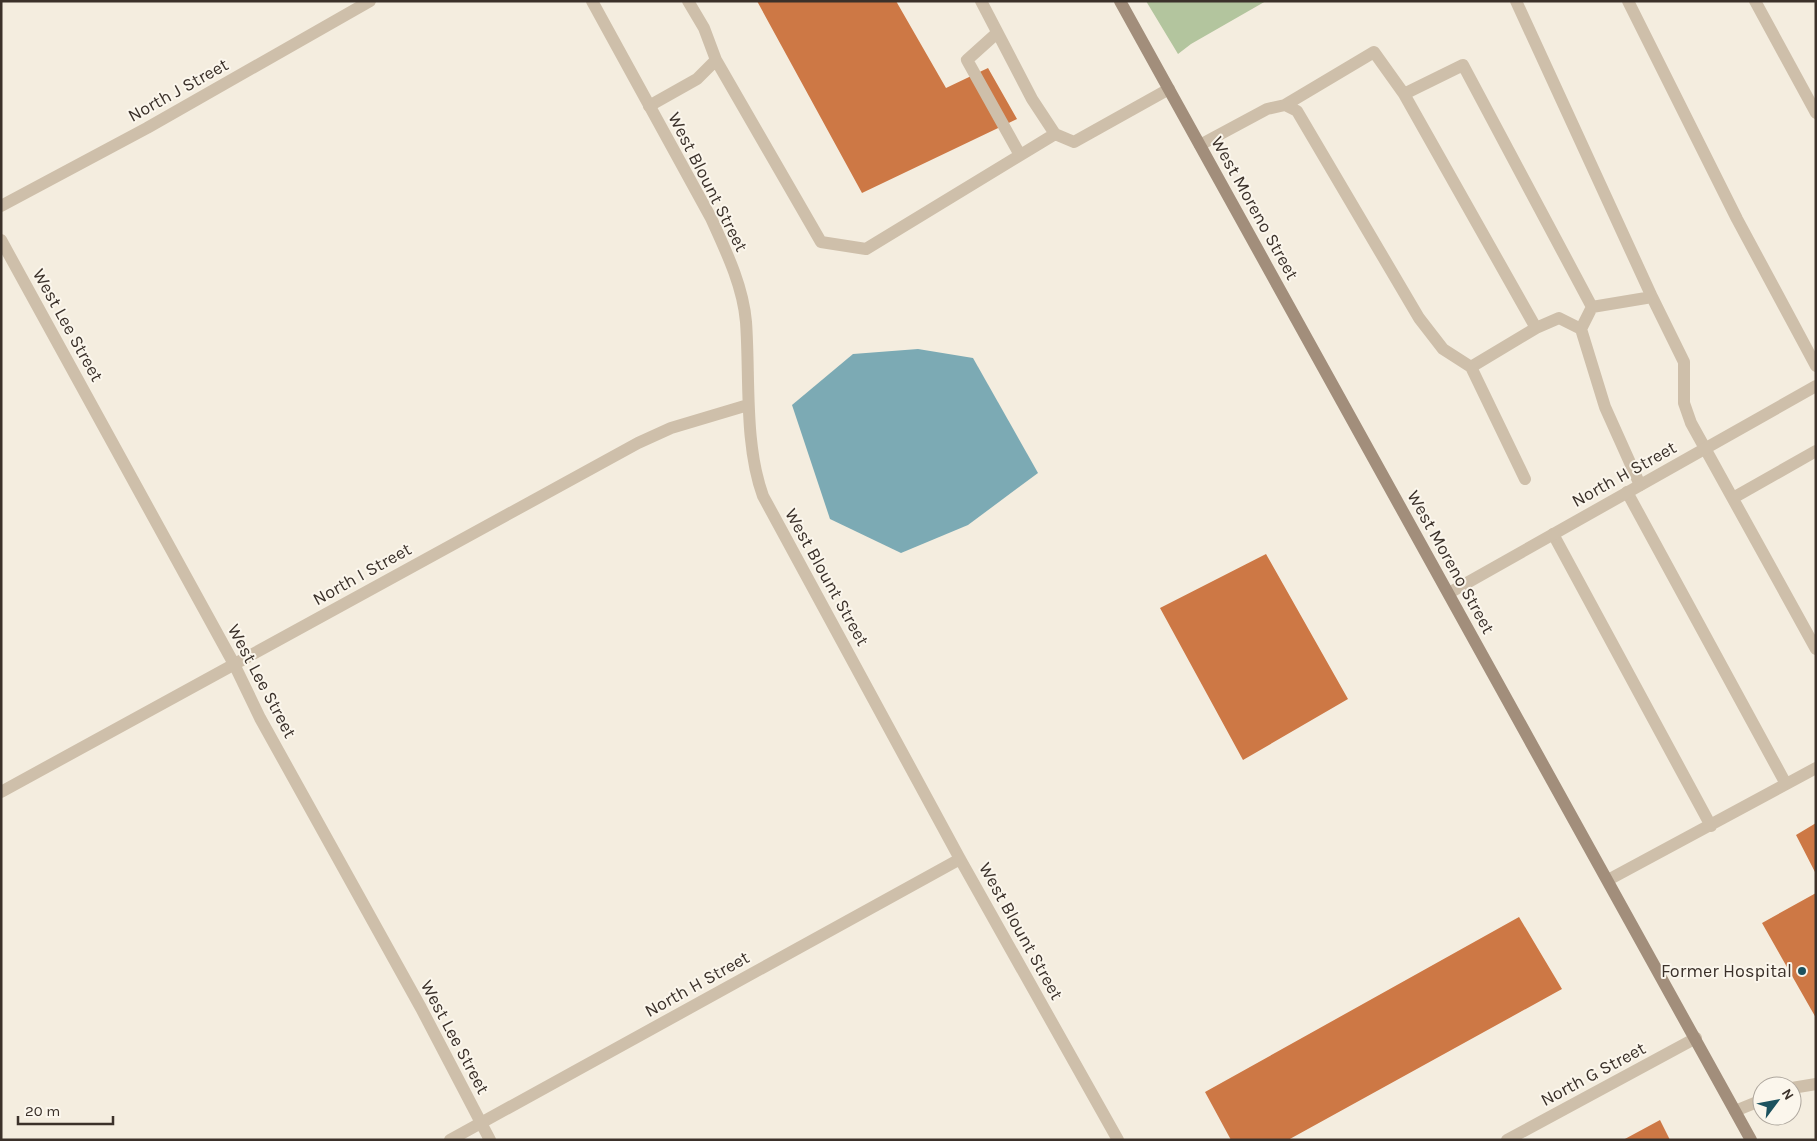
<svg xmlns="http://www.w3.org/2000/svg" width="1817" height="1141" font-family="Karla,sans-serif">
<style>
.green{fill:#b3c59e}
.water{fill:#7caab4}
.building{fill:#cd7845}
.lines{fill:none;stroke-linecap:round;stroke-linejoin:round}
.lane{stroke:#cebfaa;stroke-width:12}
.street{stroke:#cebfaa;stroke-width:12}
.secondary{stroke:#a28e7b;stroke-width:12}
.poi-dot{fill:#1c525f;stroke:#fbf6ec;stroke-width:2}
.labels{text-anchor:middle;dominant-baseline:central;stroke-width:4;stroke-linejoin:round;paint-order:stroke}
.street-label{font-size:18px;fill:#3b312a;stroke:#fbf6ec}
.poi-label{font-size:18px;fill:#3b312a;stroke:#fbf6ec;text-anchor:end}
</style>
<rect width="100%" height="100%" fill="#f4eddf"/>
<!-- green -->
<path class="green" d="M1146,1H1266L1191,44L1178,54Z"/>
<!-- water -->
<path class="water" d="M918,349L973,358L1038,473L968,525L901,553L830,519L792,405L853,354Z"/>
<!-- building -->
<path class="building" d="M757,1H896L946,88L988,68L1017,119L862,193Z
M1266,554L1348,699L1243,760L1160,608Z
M1816,823V874L1796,835Z
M1816,893V1018L1762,923Z
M1519,917L1562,989L1288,1140H1231L1205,1092Z
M1660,1120L1670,1140H1623Z"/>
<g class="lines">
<!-- lane -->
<path class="lane" d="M981,1L1032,99L1055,134L1074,142L1169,89
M1516,1L1652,297
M1628,1L1737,219L1816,366
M997,33L967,60L1020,155
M716,60L821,242L866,249L1055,134
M1404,94L1463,65L1592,307
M1285,105L1374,52L1404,94L1536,328
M649,106L697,79L716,60L704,28L688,1
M1200,145L1267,109L1285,105L1297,111L1419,318L1443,349L1471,367L1536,328L1559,318L1581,329L1605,407L1640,485
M1581,329L1592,307L1652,297L1684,362V403L1691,423L1816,649
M1471,367L1525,479
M1627,492L1786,784
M1733,498L1816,451
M1553,534L1711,826
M1608,880L1816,768
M1792,1088L1816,1084
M1735,1111L1762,1100"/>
<!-- street -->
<path class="street" d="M592,1L711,218C726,251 743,286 746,322C750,377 744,444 763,496L960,859L1118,1140
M1755,1L1816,113
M1,206L147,128L370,1
M1,240L234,664L260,718L421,1008L490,1140
M1449,593L1816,386
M1,792L638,443L671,428L748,405
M450,1140L960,859
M1507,1140L1696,1038"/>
<!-- secondary -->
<path class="secondary" d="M1120,1L1751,1140"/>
</g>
<!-- markers -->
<circle class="poi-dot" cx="1802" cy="971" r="5"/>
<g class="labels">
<!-- street labels -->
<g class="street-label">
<text transform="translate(178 90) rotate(-29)">North J Street</text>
<text transform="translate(708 182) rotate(63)">West Blount Street</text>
<text transform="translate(1255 208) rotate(61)">West Moreno Street</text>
<text transform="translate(68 325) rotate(61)">West Lee Street</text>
<text transform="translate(1624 474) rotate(-29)">North H Street</text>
<text transform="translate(1451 562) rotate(61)">West Moreno Street</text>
<text transform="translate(362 574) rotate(-29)">North I Street</text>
<text transform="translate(827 577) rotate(61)">West Blount Street</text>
<text transform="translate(262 681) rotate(62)">West Lee Street</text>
<text transform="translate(1021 931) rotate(61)">West Blount Street</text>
<text transform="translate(697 984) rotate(-29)">North H Street</text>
<text transform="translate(455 1037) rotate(62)">West Lee Street</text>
<text transform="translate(1593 1074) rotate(-28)">North G Street</text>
</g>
<!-- poi labels -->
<g class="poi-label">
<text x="1792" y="971">Former Hospital</text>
</g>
</g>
<!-- border -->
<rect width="1817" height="1141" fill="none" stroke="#3b312a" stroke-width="5"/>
<!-- north arrow -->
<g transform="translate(1777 1101) rotate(58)"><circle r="24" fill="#fbf6ec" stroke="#aea79e"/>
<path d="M0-4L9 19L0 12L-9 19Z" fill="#1c525f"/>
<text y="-8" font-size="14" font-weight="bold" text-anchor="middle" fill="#3b312a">N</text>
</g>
<!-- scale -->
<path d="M18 1116v8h95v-8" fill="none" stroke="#3b312a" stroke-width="2.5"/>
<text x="25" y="1116" font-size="15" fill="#3b312a" stroke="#fbf6ec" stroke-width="4" paint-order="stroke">20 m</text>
</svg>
